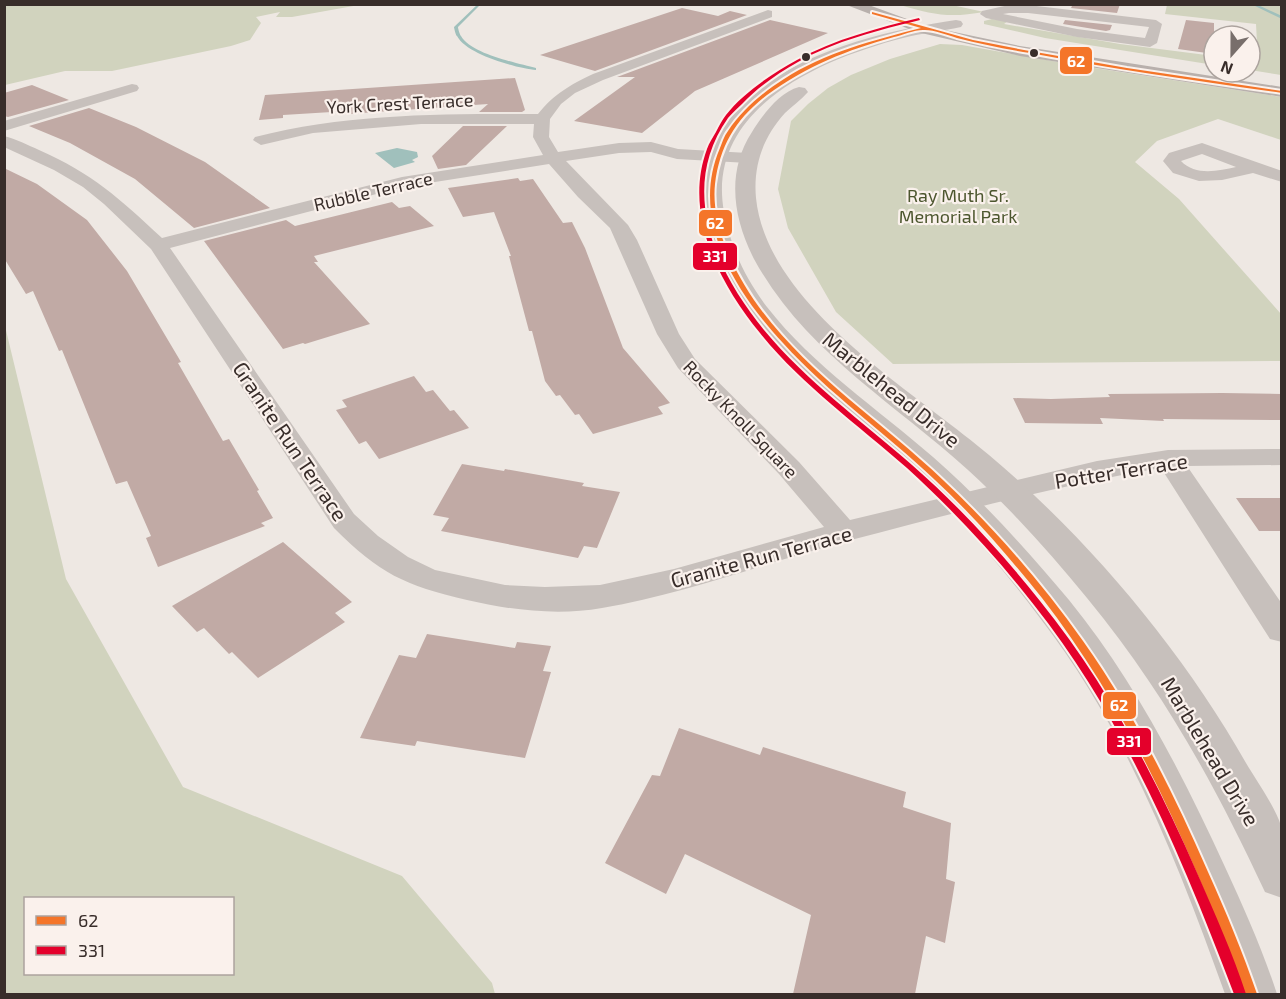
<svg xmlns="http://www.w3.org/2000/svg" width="1286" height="999" font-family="'Exo 2',sans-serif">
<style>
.green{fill:#d1d3be;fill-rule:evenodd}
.water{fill:#a0c0bc}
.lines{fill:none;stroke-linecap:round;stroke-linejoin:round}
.stream{fill:#a0c0bc;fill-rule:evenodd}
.building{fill:#c1aaa5}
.minor{fill:#c7c0bc;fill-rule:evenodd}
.tertiary{fill:#c7c0bc;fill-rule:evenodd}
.secondary{fill:#b8b0ac;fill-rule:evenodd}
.bus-1-casing{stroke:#faf1ec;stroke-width:4}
.bus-2-casing{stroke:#faf1ec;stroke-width:4}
.bus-1{fill:#f47529;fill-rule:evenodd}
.bus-2{fill:#e4002b;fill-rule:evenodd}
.bus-dot{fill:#382d2a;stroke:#faf1ec;stroke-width:2}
.labels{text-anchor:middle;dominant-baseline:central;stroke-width:4.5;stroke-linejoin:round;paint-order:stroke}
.far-street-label{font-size:18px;fill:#382d2a;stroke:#faf1ec}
.far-park-label{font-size:18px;fill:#4c562e;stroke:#faf1ec}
.street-label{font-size:21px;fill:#382d2a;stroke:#faf1ec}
.line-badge{stroke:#faf1ec;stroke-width:2}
.badge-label{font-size:16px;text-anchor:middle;font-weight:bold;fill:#fff}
</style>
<rect width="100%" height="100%" fill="#eee8e3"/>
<!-- green -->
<path class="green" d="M4,5L5,4L359,5L292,17H276L280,12L256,17L261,23L250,40L231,46L112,71H65L5,85Z
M900,5H952L984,12C950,18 933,15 900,5Z
M1167,5H1281V75L1250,70V61H1258L1256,24L1165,14Z
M992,19L1008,21L1004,24L1120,44L1214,56V65L1045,38L984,24V21Z
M940,44L962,45L1069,64L1281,97V140L1218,119L1157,141L1135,162L1179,199L1281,314V361L893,364L836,312L788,228L778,189L791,121L808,104L828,88L851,75L890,59Z
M4,322L66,579L183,787L402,876L492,983L495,994H5ZM26,898H232V974H26Z"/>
<!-- water -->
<path class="water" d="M397,148L417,152L418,157L412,160L415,162L394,168L375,153Z"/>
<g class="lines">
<!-- stream -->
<path class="stream" d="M478,4H481L458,27C458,29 460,35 461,36C471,54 517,63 536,68V70C517,68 467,55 457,36C456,36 454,28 454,27Z
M1256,4L1282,16V19L1251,4Z"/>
</g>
<!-- building -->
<path class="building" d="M1073,4H1120L1117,13L1071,8Z
M682,8L718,16L730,11L747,15L595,71L540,55Z
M770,20L828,33L695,91L642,133L574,121L635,77H617Z
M1065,20L1112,25L1110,30L1106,31L1063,24Z
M1186,20L1214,23V54L1178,49Z
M515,78L525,110L522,112H479L488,104L348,114V111L283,115V118L259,120L265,95Z
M32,85L69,100L8,117L4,116V93Z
M89,108L136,127L205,162L270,208L194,228L135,179L70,143L29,126Z
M463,126H507L466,165L438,169L432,156Z
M4,168L37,184L87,220L127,271L181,362L178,363L223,441L229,439L259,490L257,491L273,518L261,523L265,526L158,567L146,538L151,536L127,481L116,484L62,350L59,351L33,291L26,294L4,258Z
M518,178L520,181L533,179L563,223L572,222L585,248L623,348L670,403L658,407L663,414L593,434L579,414L575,415L560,395L556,396L545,381L532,331H529L509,256H511L494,212L463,217L448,188Z
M392,202L399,208L410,206L434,226L314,256L318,262H314L370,324L305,344L303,343L283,349L204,241L286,220L295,226Z
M414,376L426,392L433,390L450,411L454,410L469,428L379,459L366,441L359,444L336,410L347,407L342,400Z
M1222,393L1281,394V420L1163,419L1164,421L1100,418L1103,424L1025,423L1013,398L1051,399L1110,397L1108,394Z
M462,464L504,471L505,469L584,483L582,486L620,492L597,548L584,546L578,558L441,531L449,518L433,515Z
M1236,498H1281V531H1259Z
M283,542L352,602L335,613L345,622L258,678L232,652L229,654L204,628L197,632L172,606Z
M427,634L515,648L517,642L551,646L543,671L551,672L525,758L417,741L415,746L360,738L399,655L416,658Z
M679,728L760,755L763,747L906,792L903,807L951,823L946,879L955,882L945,943L926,936L915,994H793L811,915L685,854L666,894L605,863L652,775L660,776Z"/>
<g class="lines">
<!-- minor -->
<path class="minor" d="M1009,5H1028L1156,20L1162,24L1157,43L1150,47L1077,37L986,18L980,14L982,11ZM1009,13H1028L1149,27L1145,38L1077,29L1003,14Z
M768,10L772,11V17L603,80L575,93L561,104L550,119L549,137L558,152L619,143L651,142L678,149L748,153L754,154L757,158L754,162L748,163L677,159L651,152L619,153L566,161L628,225L637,240L679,334L695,359L799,462L850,520L1097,461L1168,450L1282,449V465L1187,466L1282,604V642L1270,639L1161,468C1055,486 951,514 847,541C765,563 685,594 602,608C557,616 510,610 467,600C404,585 380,574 334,528L151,249L104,204L83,187L54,170L4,147V136C16,139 28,145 39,150C93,174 119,198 162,238L402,177L543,155L533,137L534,124H421L313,133L261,145L253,140L255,137C349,113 442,114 538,114C554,94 570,85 593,74ZM549,164L578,197L610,228L657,334L678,368L779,474L824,527L674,569L600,585L545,587L505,585L435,570L408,557L378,536L354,514L170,248L403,187Z
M132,84L137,85L139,88L137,91L4,131V121Z
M1202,143L1282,171V182L1253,173L1222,180L1199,181L1173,173L1163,161L1169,153ZM1202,154L1236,167C1218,171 1195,176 1181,161Z"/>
<!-- tertiary -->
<path class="tertiary" d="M956,20L961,21L963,24L961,27C942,31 922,33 903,38C821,59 705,108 724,212C731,248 745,278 767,307C813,366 877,408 933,457C982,500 1027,550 1069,600C1134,680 1182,773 1225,867C1244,908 1263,951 1277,994H1225C1178,863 1126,729 1040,618C1002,567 960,518 914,474C836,399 720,331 703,215C698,183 705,154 723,127C768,58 879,31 956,20Z
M799,87L805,88L808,92C801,100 792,106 785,113C763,137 753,166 756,198C767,306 914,391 989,455C1089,539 1182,650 1246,763C1256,780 1276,808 1281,826C1285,839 1282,882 1282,898L1265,892C1214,783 1164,692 1087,598C1050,553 1011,509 968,470C893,402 804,351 754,259C733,218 726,172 752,132C762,116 779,92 799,87Z"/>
<!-- secondary -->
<path class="secondary" d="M844,4H866L926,26L1020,46L1282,87V97L1020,56L917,32Z"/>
<defs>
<path id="bus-1" d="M872,12L973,40L1024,50L1127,68L1282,91V93C1197,81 1113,69 1030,53C1005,49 981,44 957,38C948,35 934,30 925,30C916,29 903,35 894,37C847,50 807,66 767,95C736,119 720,145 715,184C713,203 717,223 723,240C761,346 866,406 943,480C995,529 1042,583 1083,641C1134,713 1173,792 1208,872C1226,912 1243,953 1257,994H1245C1191,852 1136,720 1042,598C1009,557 974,516 935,480C886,433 829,394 783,343C736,293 689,219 720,148C722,143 724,136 728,131C742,110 762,93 784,79C824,53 874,40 921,28L872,14Z"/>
<path id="bus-2" d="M919,18L920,20C879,30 835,41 798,62C777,74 758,87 742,104C737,109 732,113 728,118C678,189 715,270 764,330C807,382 862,421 912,465C959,506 1001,552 1040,601C1107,684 1156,778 1198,875C1215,914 1233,954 1246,994H1234C1182,858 1126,721 1034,605C996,556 953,510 907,468C857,424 802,385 760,333C719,283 683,214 707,149C709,143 713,137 716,132C719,126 722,120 726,115C743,93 773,73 797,60C835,39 878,28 919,18Z"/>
</defs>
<!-- bus-1 casing -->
<use href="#bus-1" class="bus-1-casing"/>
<!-- bus-2 casing -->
<use href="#bus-2" class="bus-2-casing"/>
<!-- bus-1 -->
<use href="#bus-1" class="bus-1"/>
<!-- bus-2 -->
<use href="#bus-2" class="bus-2"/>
</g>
<!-- markers -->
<g class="bus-dot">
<circle cx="1034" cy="53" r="5"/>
<circle cx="806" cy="57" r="5"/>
</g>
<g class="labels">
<!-- far-street labels -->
<g class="far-street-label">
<text transform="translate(400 103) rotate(-3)">York Crest Terrace</text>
<text transform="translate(373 191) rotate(-13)">Rubble Terrace</text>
<text transform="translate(741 419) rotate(46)">Rocky Knoll Square</text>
</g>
<!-- far-park labels -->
<g class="far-park-label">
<text x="958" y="195">Ray Muth Sr.<tspan x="958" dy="21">Memorial Park</tspan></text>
</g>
<!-- street labels -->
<g class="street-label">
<text transform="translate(892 389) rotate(39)">Marblehead Drive</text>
<text transform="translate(291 441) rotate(56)">Granite Run Terrace</text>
<text transform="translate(1121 470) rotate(-9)">Potter Terrace</text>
<text transform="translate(761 556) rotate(-15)">Granite Run Terrace</text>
<text transform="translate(1211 751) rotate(59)">Marblehead Drive</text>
</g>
</g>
<g class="line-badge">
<rect x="1059" y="46" width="34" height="29" rx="6" fill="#f47529"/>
<rect x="698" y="209" width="35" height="28" rx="6" fill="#f47529"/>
<rect x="692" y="242" width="46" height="29" rx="6" fill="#e4002b"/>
<rect x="1102" y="691" width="35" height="29" rx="6" fill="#f47529"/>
<rect x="1106" y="727" width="46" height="29" rx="6" fill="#e4002b"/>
</g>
<g class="badge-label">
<text x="1076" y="67">62</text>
<text x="715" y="229">62</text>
<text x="715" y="262">331</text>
<text x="1119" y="711">62</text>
<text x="1129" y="747">331</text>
</g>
<!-- border -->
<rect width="1286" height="999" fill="none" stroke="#382d2a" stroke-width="12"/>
<!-- legend -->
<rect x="24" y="897" width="210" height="78" fill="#faf1ec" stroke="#aca39e" stroke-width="1.5"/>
<rect x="36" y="916" width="30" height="9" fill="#f47529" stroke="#aca39e" stroke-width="1.5"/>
<text x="78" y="927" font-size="18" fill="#382d2a">62</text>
<rect x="36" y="946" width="30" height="9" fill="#e4002b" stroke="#aca39e" stroke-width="1.5"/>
<text x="78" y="957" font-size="18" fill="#382d2a">331</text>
<!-- north arrow -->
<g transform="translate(1232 54) rotate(201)"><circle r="28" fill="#faf1ec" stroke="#aca39e" stroke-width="1.5"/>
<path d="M0-4.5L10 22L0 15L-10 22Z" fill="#786e6b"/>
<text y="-9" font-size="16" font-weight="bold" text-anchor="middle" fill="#382d2a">N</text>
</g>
</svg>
